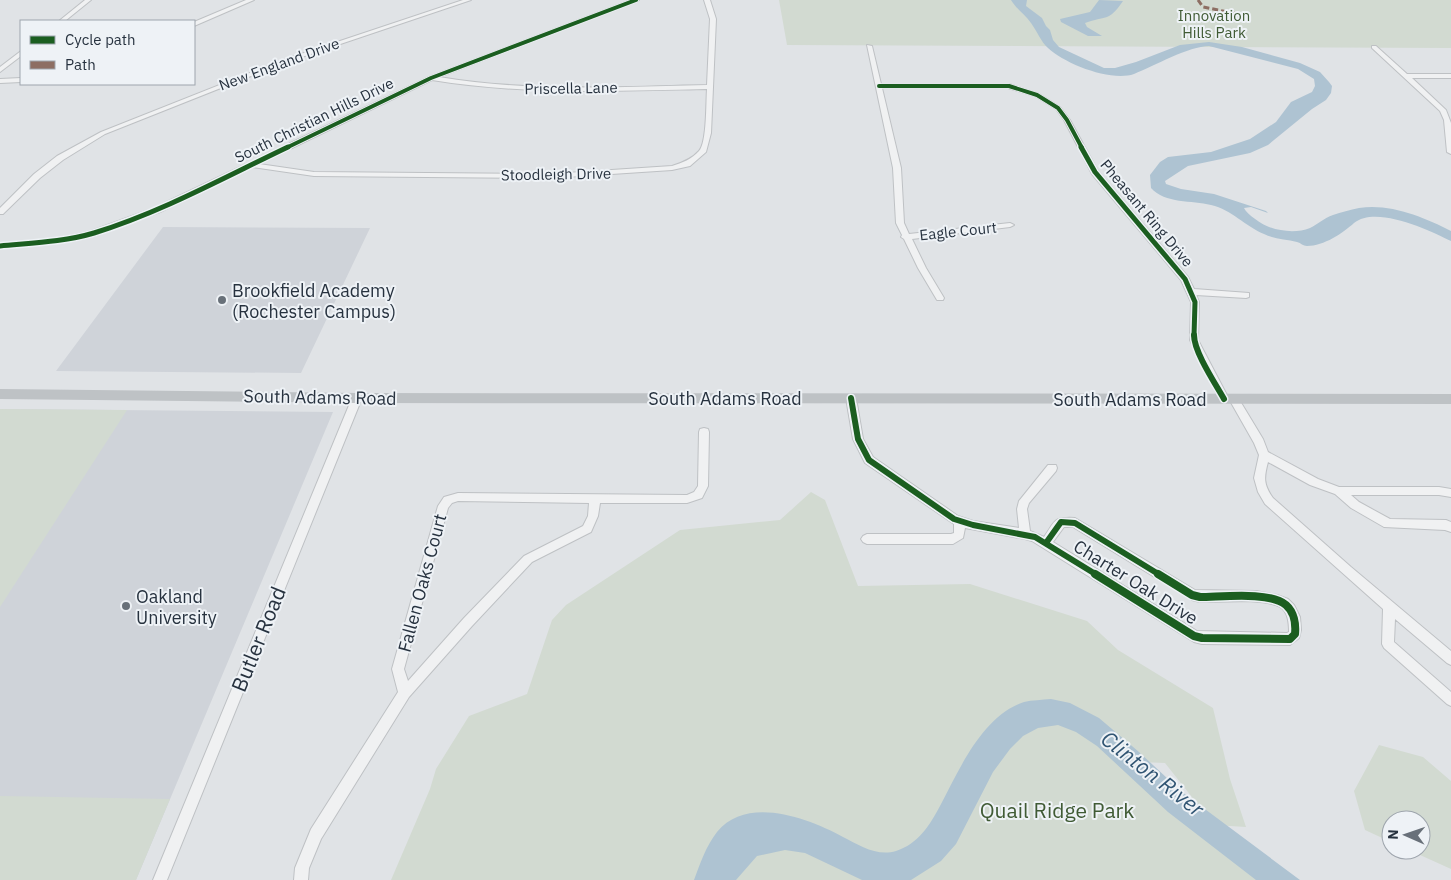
<svg xmlns="http://www.w3.org/2000/svg" width="1451" height="880" font-family="'IBM Plex Sans',sans-serif">
<style>
.built{fill:#cfd3d9}
.green{fill:#d2dad1}
.water{fill:#aec3d2}
.lines{fill:none;stroke-linecap:round;stroke-linejoin:round}
.street-casing{stroke:#bec1c4;stroke-width:2}
.street{fill:#f0f1f2;fill-rule:evenodd}
.secondary{fill:#bec2c5;fill-rule:evenodd}
.quiet{stroke:#8d6e63;stroke-width:3;stroke-dasharray:6 3;stroke-linecap:butt}
.cycleway-far3-casing{stroke:#eef2f6;stroke-width:5.5}
.cycleway-far2-casing{stroke:#eef2f6;stroke-width:8}
.cycleway-far1-casing{stroke:#eef2f6;stroke-width:9}
.cycleway-casing{stroke:#eef2f6;stroke-width:11}
.cycleway-far3{stroke:#1b5e20;stroke-width:4}
.cycleway-far2{stroke:#1b5e20;stroke-width:5}
.cycleway-far1{stroke:#1b5e20;stroke-width:6}
.cycleway{stroke:#1b5e20;stroke-width:8}
.poi-dot{fill:#687079;stroke:#eef2f6;stroke-width:2}
.labels{text-anchor:middle;dominant-baseline:central;stroke-width:4;stroke-linejoin:round;paint-order:stroke}
.far-park-label{font-size:15px;fill:#405b35;stroke:#eef2f6}
.far-street-label{font-size:15px;fill:#27323f;stroke:#eef2f6}
.poi-label{font-size:18px;fill:#27323f;stroke:#eef2f6;text-anchor:start}
.street-label{font-size:18px;fill:#27323f;stroke:#eef2f6}
.near-street-label{font-size:21px;fill:#27323f;stroke:#eef2f6}
.near-park-label{font-size:21px;fill:#405b35;stroke:#eef2f6}
.near-water-label{font-size:22px;font-style:italic;fill:#315573;stroke:#eef2f6}
</style>
<rect width="100%" height="100%" fill="#e0e3e6"/>
<!-- built -->
<path class="built" d="M163,227L370,228L301,373L56,371Z
M0,409L333,412L136,880H0Z"/>
<!-- green -->
<path class="green" d="M779,0H1451V48L787,45Z
M0,409L127,410L0,607Z
M811,492L825,500L858,586L970,584L1087,621L1118,650L1213,708L1230,779L1246,827L1214,825L1165,763L1140,762L1261,880H391L430,789L436,769L469,716L527,694L552,620L566,605L680,530L780,520Z
M1379,745L1423,757L1451,781V869L1409,850H1421V820H1391V842L1365,830L1354,791Z
M0,796L170,799L136,880H0Z"/>
<!-- water -->
<path class="water" d="M1011,0H1027L1026,6L1042,18L1046,26L1050,30L1053,40L1059,47L1104,68H1115L1136,62L1180,45L1209,42L1242,47L1300,63L1320,72L1329,82L1332,86L1331,93L1326,100L1312,109L1268,145L1250,153L1188,166L1165,181L1166,184L1181,189L1214,194L1266,211L1268,213L1251,207L1244,208C1247,214 1255,219 1261,223C1274,231 1295,234 1310,228C1318,224 1324,218 1333,215C1341,212 1350,210 1359,208C1390,203 1424,217 1451,231V241C1429,230 1376,205 1354,223C1343,233 1324,246 1307,246C1303,246 1301,243 1297,242C1286,239 1274,239 1264,234C1245,226 1232,210 1211,205C1192,200 1165,204 1151,188L1150,175L1160,162L1168,157L1211,152L1250,139L1276,122L1291,102L1312,92L1315,86L1314,79L1298,69L1209,46C1189,46 1154,66 1134,74C1111,82 1065,64 1048,48C1041,42 1037,31 1031,23C1025,14 1017,10 1011,0Z
M1099,0L1123,1C1108,23 1106,15 1085,23L1087,27L1102,36H1088L1061,22L1060,19L1090,12Z
M1051,699L1070,703L1099,718L1139,752L1182,792L1300,880H1256L1168,812L1097,746L1076,732L1058,725L1038,728L1023,736L1010,749L993,772L956,844L941,861L911,880H862L805,853L785,850L757,856L736,880H694C700,864 706,846 717,832C747,795 808,818 843,837C859,845 877,857 896,851C918,844 930,825 940,806C959,770 982,716 1024,702C1032,700 1042,700 1051,699Z"/>
<g class="lines">
<defs>
<path id="street" d="M85,0H91L65,21H59Z
M246,0H254L194,26V22Z
M463,0H471L284,63L105,134L63,160L40,178L3,214H0V208L34,174L57,156L101,132L280,61Z
M631,0H639L439,77C528,92 617,87 707,85L710,19L704,0H710L716,19L711,133L706,152L690,166L672,170L551,178L314,176L252,167L160,212L96,235L63,242L0,248V244L63,238L91,231L154,208L429,77ZM432,80C523,95 615,91 707,89C706,102 707,143 699,151C692,159 682,163 672,166L551,174L314,172L259,164Z
M867,45L872,46L881,84H1009L1039,94L1060,107L1070,120L1098,171L1188,277L1194,289L1249,293V297L1246,298L1196,295L1199,302L1198,340L1229,399L1227,402H1221L1190,340L1191,302L1181,280L1092,174L1064,120L1056,109L1035,96L1008,88H882L901,168L904,223L909,234L1010,223L1014,225L1010,227L912,239L926,268L944,298L943,300H937L918,268L904,239L901,237L902,235L896,223L893,168Z
M1372,46H1376L1407,74H1451V78H1412L1446,110L1451,123V154L1447,152L1444,120L1440,111L1372,48Z
M21,51V56L0,72V67Z
M21,78V82L0,83V79Z
M357,394L362,398L167,880H153L352,398Z
M851,394L856,398L863,439L873,457L958,516L973,521L1019,528L1017,509L1019,501L1048,465H1056L1057,468L1056,471L1029,503L1027,509L1030,531L1044,537C1056,520 1053,517 1075,518L1195,590L1256,591L1277,595L1288,599L1294,605L1300,617L1301,630L1299,638L1290,645L1202,644L1194,642L1032,541L1025,539L965,528L963,538L953,544H867L863,542L861,539L863,536L867,534H951L954,533V524L865,463L853,439L846,398ZM1064,527H1073L1192,600L1200,602C1218,602 1265,598 1280,607C1288,612 1289,622 1289,632L1287,633L1197,631L1053,542Z
M1234,395L1237,396L1263,439L1268,452L1318,479L1339,487H1439L1451,489V497L1439,495H1351L1359,502L1390,519L1446,520L1451,522V532L1445,530L1384,527L1351,508L1335,494L1310,485L1268,462C1264,477 1263,484 1273,498L1351,567L1451,651V665L1447,663L1395,619L1394,642L1451,692V706L1447,704L1384,648L1382,644L1383,609L1265,504L1258,492L1254,478L1259,455L1254,443L1229,399Z
M704,428L708,429L709,432L708,486L702,498L687,503H600L598,516L591,532L532,562L472,626L409,697L321,839L309,868L308,880H294L295,868L311,829L398,692L392,669L438,506L444,497L458,493L687,495L694,492L698,486L699,432L700,429ZM458,501L589,503L588,516L583,526L524,556L464,618L408,681L404,669L448,508L452,503Z"/>
</defs>
<!-- street casing -->
<use href="#street" class="street-casing"/>
<!-- street -->
<use href="#street" class="street"/>
<!-- secondary -->
<path class="secondary" d="M0,389L357,393L1451,394V404L357,403L0,399Z"/>
<!-- quiet -->
<path class="quiet" d="M1198,0L1203,7L1238,14"/>
<defs>
<path id="cycleway-far3" d="M879,86H1009L1037,95L1058,108L1067,120L1082,148
M286,148L431,78L636,0"/>
<path id="cycleway-far2" d="M1081,147L1095,172L1185,279L1195,302L1194,336
M0,246C31,243 64,242 94,233C162,212 225,177 288,147"/>
<path id="cycleway-far1" d="M1194,335C1194,352 1215,383 1224,399
M851,398L858,439L869,460L954,519L973,525L1035,537L1097,575
M1046,543L1061,522L1075,523L1160,575"/>
<path id="cycleway" d="M1095,574L1194,636L1202,638L1290,639L1295,634C1296,624 1294,612 1286,605C1270,591 1221,597 1200,597L1192,595L1158,574"/>
</defs>
<!-- cycleway-far3 casing -->
<use href="#cycleway-far3" class="cycleway-far3-casing"/>
<!-- cycleway-far2 casing -->
<use href="#cycleway-far2" class="cycleway-far2-casing"/>
<!-- cycleway-far1 casing -->
<use href="#cycleway-far1" class="cycleway-far1-casing"/>
<!-- cycleway casing -->
<use href="#cycleway" class="cycleway-casing"/>
<!-- cycleway-far3 -->
<use href="#cycleway-far3" class="cycleway-far3"/>
<!-- cycleway-far2 -->
<use href="#cycleway-far2" class="cycleway-far2"/>
<!-- cycleway-far1 -->
<use href="#cycleway-far1" class="cycleway-far1"/>
<!-- cycleway -->
<use href="#cycleway" class="cycleway"/>
</g>
<!-- markers -->
<g class="poi-dot">
<circle cx="222" cy="300" r="5"/>
<circle cx="126" cy="606" r="5"/>
</g>
<g class="labels">
<!-- far-park labels -->
<g class="far-park-label">
<text x="1214" y="15">Innovation<tspan x="1214" dy="17">Hills Park</tspan></text>
</g>
<!-- far-street labels -->
<g class="far-street-label">
<text transform="translate(279 64) rotate(-20)">New England Drive</text>
<text transform="translate(571 88) rotate(-1)">Priscella Lane</text>
<text transform="translate(314 120) rotate(-26)">South Christian Hills Drive</text>
<text transform="translate(556 174) rotate(-1)">Stoodleigh Drive</text>
<text transform="translate(1147 213) rotate(50)">Pheasant Ring Drive</text>
<text transform="translate(958 231) rotate(-6)">Eagle Court</text>
</g>
<!-- poi labels -->
<g class="poi-label">
<text x="232" y="290">Brookfield Academy<tspan x="232" dy="21">(Rochester Campus)</tspan></text>
<text x="136" y="596">Oakland<tspan x="136" dy="21">University</tspan></text>
</g>
<!-- street labels -->
<g class="street-label">
<text transform="translate(320 397) rotate(1)">South Adams Road</text>
<text x="725" y="398">South Adams Road</text>
<text x="1130" y="399">South Adams Road</text>
<text transform="translate(1136 582) rotate(32)">Charter Oak Drive</text>
<text transform="translate(422 583) rotate(-75)">Fallen Oaks Court</text>
</g>
<!-- near-street labels -->
<g class="near-street-label">
<text transform="translate(258 639) rotate(-68)">Butler Road</text>
</g>
<!-- near-park labels -->
<g class="near-park-label">
<text x="1057" y="810">Quail Ridge Park</text>
</g>
<!-- near-water labels -->
<g class="near-water-label">
<text transform="translate(1153 773) rotate(38)">Clinton River</text>
</g>
</g>
<!-- legend -->
<rect x="20" y="20" width="175" height="65" fill="#eef2f6" stroke="#9ea5ad"/>
<rect x="30" y="36" width="25" height="8" fill="#1b5e20" stroke="#9ea5ad"/>
<text x="65" y="45" font-size="15" fill="#27323f">Cycle path</text>
<rect x="30" y="61" width="25" height="8" fill="#8d6e63" stroke="#9ea5ad"/>
<text x="65" y="70" font-size="15" fill="#27323f">Path</text>
<!-- north arrow -->
<g transform="translate(1406 835) rotate(272)"><circle r="24" fill="#eef2f6" stroke="#9ea5ad"/>
<path d="M0-4L9 19L0 12L-9 19Z" fill="#687079"/>
<text y="-8" font-size="14" font-weight="bold" text-anchor="middle" fill="#27323f">N</text>
</g>
</svg>
